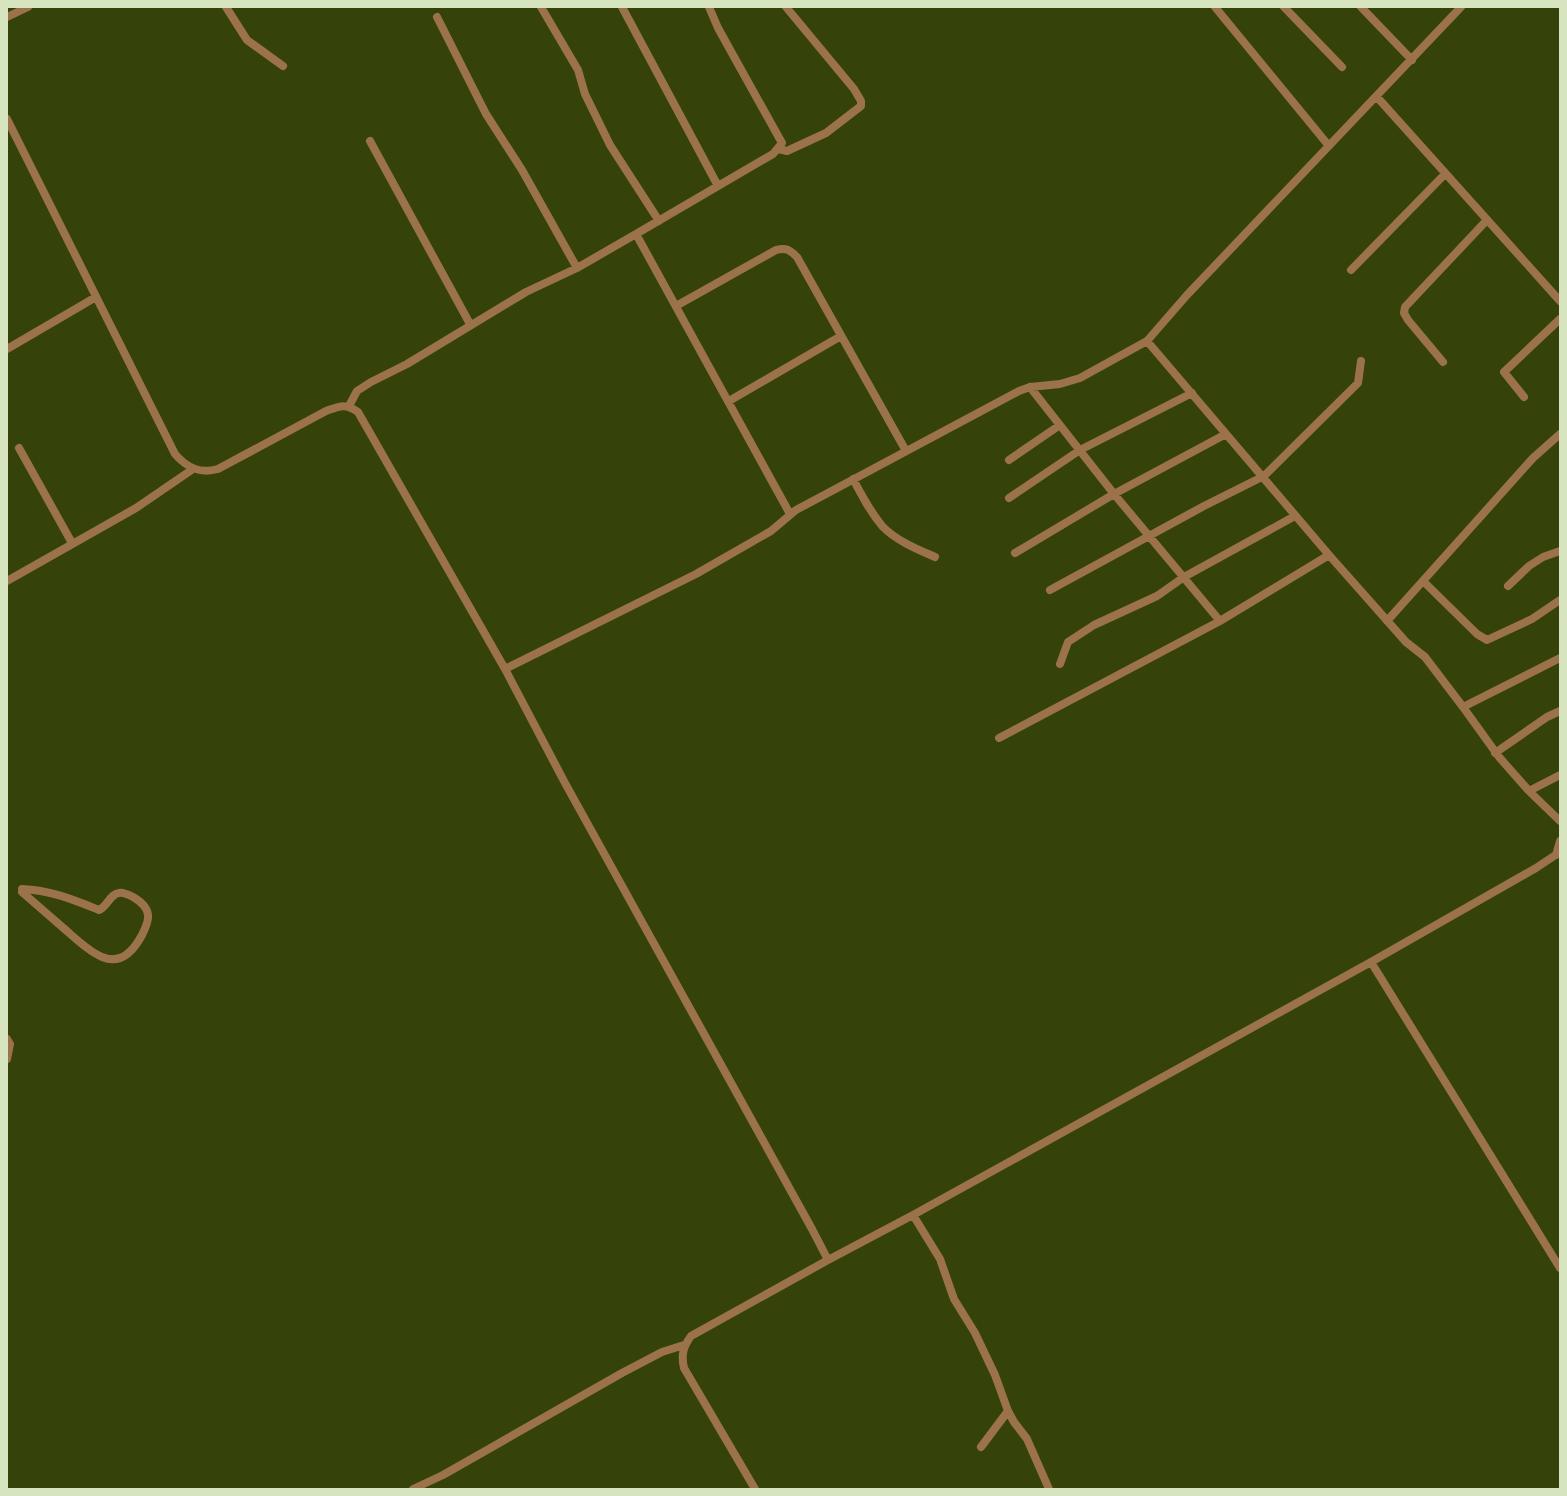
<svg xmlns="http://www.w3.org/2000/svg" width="1567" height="1496" font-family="Figtree,sans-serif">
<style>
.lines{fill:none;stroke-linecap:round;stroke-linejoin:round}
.minor{stroke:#9c724a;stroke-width:8}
</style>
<rect width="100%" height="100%" fill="#35430a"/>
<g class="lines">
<!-- minor -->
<path class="minor" d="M226,7L247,40L283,66
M541,7L578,70L585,94L610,145L659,221
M622,7L718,186L636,234
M709,7L718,28L782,143L773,154L718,186
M1215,7L1329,146
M1284,7L1342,67
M1361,7L1412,60
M7,17L28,7
M437,17L486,114L522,170L577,268
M1377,97L1560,301
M7,119L175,454C187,468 200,474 218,469L326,411C340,406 345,403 358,412L505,669L565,783L812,1229L828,1260L691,1336C683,1347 681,1355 684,1368L755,1489
M370,141L470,324
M778,149L787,151L826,133L861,106V101L854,89L786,7
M1351,270L1445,174
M676,306L776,250C786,247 790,250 797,257L906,451
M1147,341L1329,555L1406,642L1425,657L1463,707L1499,757L1529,791L1560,821
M7,349L96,297
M1443,362L1408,320L1404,313L1405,307L1487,220
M1030,387L1114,494L1220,621
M1524,397L1504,372L1560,319
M729,401L841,336
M349,406L357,391L371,382L407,364L526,292L577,268L636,234L790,514
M19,448L72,543
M1009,460L1060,425
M853,479C862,496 871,513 883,527C897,541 917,549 935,557
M1009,498L1080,450L1192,393
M1015,553L1114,494L1226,434
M7,581L136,508L193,469
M1423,581L1477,634L1487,640L1532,619L1560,600
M1508,586L1529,566L1543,557L1560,551
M1050,590L1204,506L1264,476L1358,383L1361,361
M1387,621L1533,458L1560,434
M1060,664L1068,642L1094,625L1157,596L1184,577L1295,516
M505,669L696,574L771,531L796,510L1019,391L1030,387L1060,384L1080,378L1147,341L1187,295L1461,7
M1463,707L1560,658
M999,738L1220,621L1329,555
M1495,753L1547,717L1560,711
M1529,791L1560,775
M1556,855L1560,841
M22,889C50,890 74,900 99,910C107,907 110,894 119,893C123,892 129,895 133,897C140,901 147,906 148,915C149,921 145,929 142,935C134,950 122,965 102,957C90,952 78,941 68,932C53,919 37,905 22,892
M1371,962L1560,1268
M7,1039L10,1044L7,1059
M913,1215L940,1259L954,1299L975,1333L995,1375L1008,1411L1014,1422L1027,1439L1049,1489
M828,1260L913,1215L1371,962L1536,868L1560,852
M981,1447L1008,1411
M413,1489L443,1475L622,1373L662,1352L684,1345"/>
</g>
<!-- border -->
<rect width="1567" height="1496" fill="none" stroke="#d7e4c0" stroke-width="16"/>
</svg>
